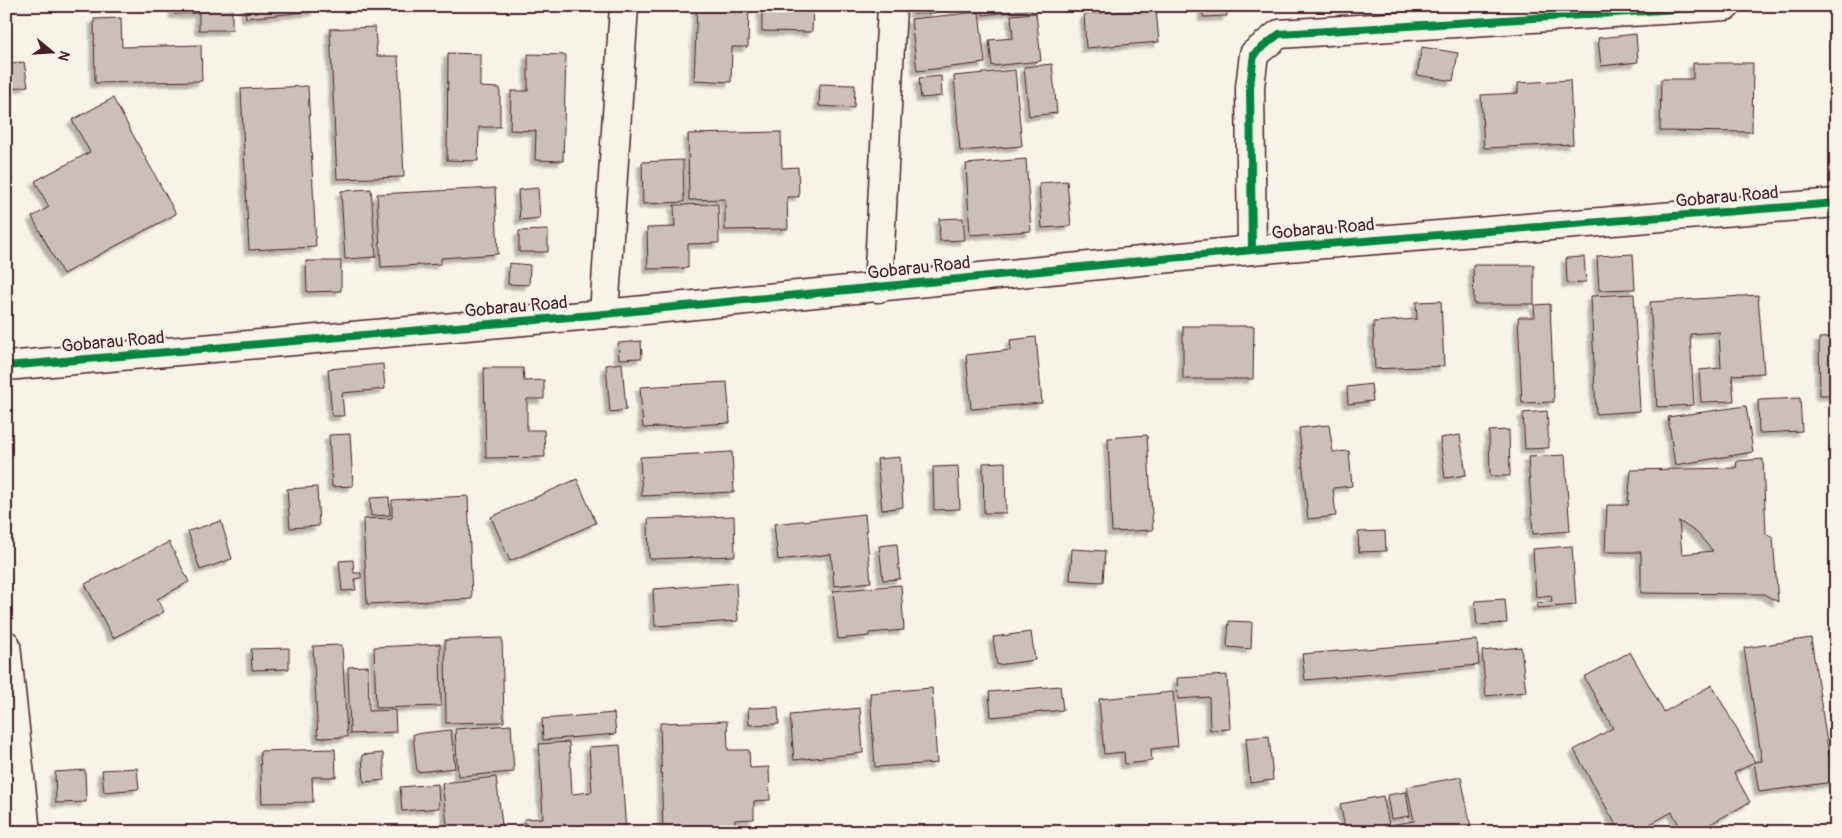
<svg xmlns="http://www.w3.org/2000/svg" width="1842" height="838" font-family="Pangolin,sans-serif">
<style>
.building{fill:#ccbfb9;stroke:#4a1f2b;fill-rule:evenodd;filter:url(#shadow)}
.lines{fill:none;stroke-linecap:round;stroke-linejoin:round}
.street-casing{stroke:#4a1f2b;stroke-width:31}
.secondary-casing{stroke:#4a1f2b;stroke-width:31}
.street{stroke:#f7f3e8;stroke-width:28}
.secondary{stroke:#f7f3e8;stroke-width:28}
.cycleway-casing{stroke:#f7f3e8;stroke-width:11}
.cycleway{stroke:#00873e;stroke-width:8}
.labels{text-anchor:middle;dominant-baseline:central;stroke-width:4.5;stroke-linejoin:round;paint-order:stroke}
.street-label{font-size:18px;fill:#4a1f2b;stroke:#f7f3e8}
</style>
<defs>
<filter id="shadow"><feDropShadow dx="-4.5" dy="4.5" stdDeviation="1" flood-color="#0004"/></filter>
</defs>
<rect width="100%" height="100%" fill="#f7f3e8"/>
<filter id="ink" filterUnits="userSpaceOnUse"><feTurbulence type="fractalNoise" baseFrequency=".02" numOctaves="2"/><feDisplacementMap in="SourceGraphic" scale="10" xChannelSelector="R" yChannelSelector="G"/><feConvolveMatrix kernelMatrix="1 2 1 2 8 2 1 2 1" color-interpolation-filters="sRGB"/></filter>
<g filter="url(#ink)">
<!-- building -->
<path class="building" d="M174,6H232V30H199V13L174,14Z
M245,6H315L316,11L246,18Z
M697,6H749L748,47H732L731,82L694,80Z
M778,6H813L812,32L762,31V10H778Z
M914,6H935V13L914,14Z
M982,6H1032V9L983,15Z
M1203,6H1227V16L1203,17Z
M1156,9L1159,42L1086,48L1084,14Z
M979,12L985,63L917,71L911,19Z
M1036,13L1041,61L992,66L989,40L1013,38L1011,15Z
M121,18L122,47L201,45L202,81L95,83L94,19Z
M375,27L377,56H398L404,177L337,179L330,29Z
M1636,34L1638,62L1601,66L1598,38Z
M1422,47L1458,53L1453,81L1417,75Z
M448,53L480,54V87L500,88V127H479L478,161L447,160Z
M528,54L566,55L563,161L535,160L536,131L510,130L511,91H528Z
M24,62L28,86L8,89L6,65Z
M1693,63H1753L1752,132L1660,131L1661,79H1693Z
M1052,64L1057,113L1029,116L1024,67Z
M1015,70L1022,146L960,151L954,76Z
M941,76L942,96L921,98L919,78Z
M1570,80L1573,144L1484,148L1481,95L1518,93V83Z
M820,84L855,85L854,108L819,106Z
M308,86L316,247L249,250L241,89Z
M113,98L176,214L63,274L32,217L49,207L35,181L90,152L72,120Z
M781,132L782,168L798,167L799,197H787L788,229L725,230V199L689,200L688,134Z
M1026,159L1031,231L970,235L966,164Z
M683,160L684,202L643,204L642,162Z
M1067,181L1071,226L1042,228L1039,183Z
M495,188L498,254L441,258V264L381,267L377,194Z
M538,188L540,218L520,220L518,190Z
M371,189L376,257L345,259L341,191Z
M718,204L719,243L688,244V268L648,269L647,228L675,227L674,205Z
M963,218L965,240L940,241L939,219Z
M548,230V252H519V231Z
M1633,254L1635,289L1599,290L1597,256Z
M1584,257L1586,282L1567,283L1566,258Z
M306,261H341V291L307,292Z
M509,263L530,265L529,285L508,284Z
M1473,265H1534V304H1474Z
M1634,294L1640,411L1596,414L1591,296Z
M1758,295L1764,373L1732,375L1734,401L1701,402L1699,370L1721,368L1719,332L1690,334L1694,405L1657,407L1650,302Z
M1441,301L1444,366L1375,369L1373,322L1417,319L1416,302Z
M1550,304L1554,402L1522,403L1518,317H1535L1534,305Z
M1183,326H1254L1253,379H1183Z
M1036,337L1042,403L971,409L966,355L1011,350L1010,340Z
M1836,337V395H1820L1819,338Z
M641,341L642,358L619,359L618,343Z
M622,363L626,410L610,412L606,365Z
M383,364L385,389L342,393L344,416H332L328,369Z
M484,368H523L524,381L544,380V399H527V430H544L545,457L486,458Z
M727,382L730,423L643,428L640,387Z
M1371,384L1373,401L1348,404L1347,387Z
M1800,398L1802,431L1759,433L1758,400Z
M1746,406L1753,452L1675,465L1668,417Z
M1547,411L1549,448L1525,449L1523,413Z
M1329,425L1333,452L1349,451L1352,486L1333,488L1336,516L1308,519L1299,428Z
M1509,430L1510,476H1490L1489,431Z
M350,434L353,486L332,487L329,435Z
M1147,435L1153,530L1112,532L1108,438Z
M1460,435L1466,475L1445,478L1440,438Z
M732,452L734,492L642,496L640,457Z
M1565,455L1570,531L1533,534L1528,457Z
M900,457L903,507L882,510L877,459Z
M1763,459L1766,534L1773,538L1778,602L1764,594L1641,593V552H1605L1607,505H1628L1631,470L1736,468L1737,461ZM1679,521L1697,533L1713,551L1682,554Z
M1005,462L1006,513H984L983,463Z
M958,466L960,509L934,510L933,467Z
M577,479L596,523L510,561L491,517Z
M317,487L319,526L290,528L287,489Z
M468,496L472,599L367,604L363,519L392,518V500Z
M389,497L390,515L371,516L370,498Z
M865,514L871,582L834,586L831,554L778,560L774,524Z
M734,516L735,556L649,559L648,519Z
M221,521L232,559L200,570L188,531Z
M1385,531L1386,551L1359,552L1358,532Z
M169,542L189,582L157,599L164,612L113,638L85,584Z
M897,544L900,579L883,580L879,546Z
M1572,546L1576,605L1537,608L1536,603L1552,602L1551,595L1536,597L1533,549Z
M1072,549L1105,551L1103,582L1070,580Z
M353,560L354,573H361V578L354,579L356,590L342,591L339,561Z
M736,583L738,621L655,626L653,589Z
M901,585L904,630L869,633V636L838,639L833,591Z
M1505,599L1507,623L1477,625L1475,601Z
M1229,621L1252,622L1251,649L1227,647Z
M1031,632L1035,660L997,665L993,637Z
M502,638L504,722L446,723L445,640Z
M1811,638L1833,782L1759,792L1754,762L1762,761L1744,648Z
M1477,640L1479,665L1305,680L1302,654Z
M440,644L441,706L376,708L374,647Z
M342,645L347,737L318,738L313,646Z
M1521,647L1526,692L1486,696L1482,651Z
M289,648V669L252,670L251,649Z
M1630,652L1664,712L1712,685L1755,762L1734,773L1750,802L1696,832H1683L1672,812L1636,832H1620L1574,750L1613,728L1584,677Z
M368,666L369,711L395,710L396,732L350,734L348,667Z
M1227,675L1230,729L1210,730L1209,697L1178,699L1177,678Z
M1060,686L1063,710L991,717L989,692Z
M932,688L937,763L875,767L870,693Z
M1173,692L1178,746L1151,749L1152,761L1125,764L1124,752L1104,754L1099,699Z
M778,707L779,724L749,725L748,708Z
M860,708L863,753L794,760L790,715Z
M614,713L616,734L543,740L542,719Z
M727,721L728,750H749L750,768L769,767L770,800L754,801V819L735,820V832H663L660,723Z
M511,725L514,772L458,776L455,729Z
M451,730L455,768L417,772L413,734Z
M1269,736L1273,780L1250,783L1246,738Z
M569,742L572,794L592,792L589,747L620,745L626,832H525L524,819L543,818L539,744Z
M335,749L336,777H312L313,802L262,803L260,751Z
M383,753L385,780L364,782L362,755Z
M137,768L139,789L104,792L102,770Z
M85,770L86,802L56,803L55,772Z
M496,777L502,825L448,832L442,783Z
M1461,777L1472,832H1346L1340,804L1383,796L1389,825L1414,821L1407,787Z
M438,784L439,808L402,811L400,787Z
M1406,792L1410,816L1391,819L1387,795Z"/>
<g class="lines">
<defs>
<path id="street" d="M1252,250L1250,87L1254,54L1279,34L1726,6
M878,288L892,6
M604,314L624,6"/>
<path id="secondary" d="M6,366L604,314L1252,250L1836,203
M6,645L26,832"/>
</defs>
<!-- street casing -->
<use href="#street" class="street-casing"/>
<!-- secondary casing -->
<use href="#secondary" class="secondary-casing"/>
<!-- street -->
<use href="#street" class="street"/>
<!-- secondary -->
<use href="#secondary" class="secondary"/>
<defs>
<path id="cycleway" d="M1252,250L1250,87L1254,54L1279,34L1726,6
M6,366L604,314L1252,250L1836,203"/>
</defs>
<!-- cycleway casing -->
<use href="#cycleway" class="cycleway-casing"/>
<!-- cycleway -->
<use href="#cycleway" class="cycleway"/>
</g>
</g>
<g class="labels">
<!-- street labels -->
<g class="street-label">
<text transform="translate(1727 197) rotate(-5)">Gobarau Road</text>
<text transform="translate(1323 229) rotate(-5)">Gobarau Road</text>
<text transform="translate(919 268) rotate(-6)">Gobarau Road</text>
<text transform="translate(516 307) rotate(-5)">Gobarau Road</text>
<text transform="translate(113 342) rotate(-5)">Gobarau Road</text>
</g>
</g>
<!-- margin -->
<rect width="1842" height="838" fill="none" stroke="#f7f3e8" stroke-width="25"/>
<rect x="12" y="12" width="1817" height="813" fill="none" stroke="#4a1f2b" stroke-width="2" filter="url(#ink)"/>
<!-- north arrow -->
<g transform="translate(52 52) rotate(108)" stroke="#f7f3e8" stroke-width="4" paint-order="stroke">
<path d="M0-4L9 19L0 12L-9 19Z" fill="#4a1f2b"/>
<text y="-8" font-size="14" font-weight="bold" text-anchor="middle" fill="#4a1f2b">N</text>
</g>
</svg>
